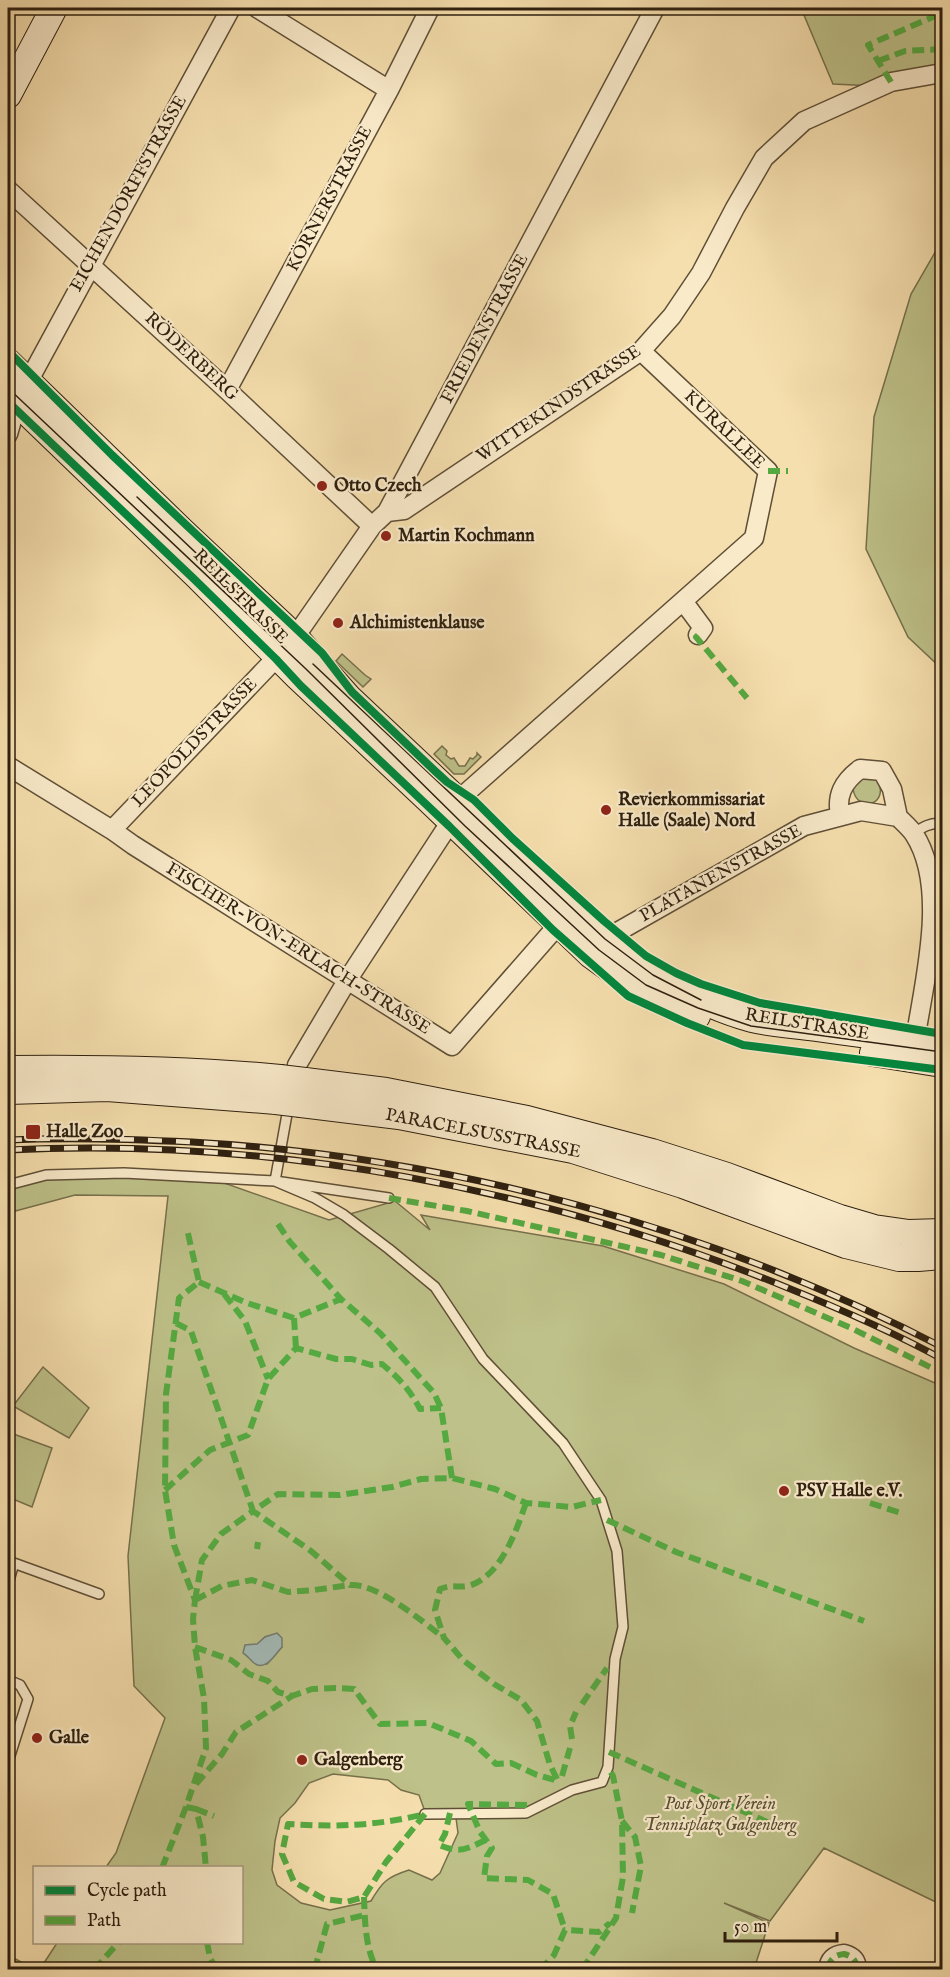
<svg xmlns="http://www.w3.org/2000/svg" width="950" height="1977" font-family="'IM FELL English',serif">
<style>
.green{fill:#bec189;stroke:#76704c;stroke-width:1.5;fill-rule:evenodd}
.water{fill:#a2bab6;stroke:#737c73;stroke-width:1.5}
.lines{fill:none;stroke-linecap:round;stroke-linejoin:round}
.lane-casing{stroke:#5f4f37;stroke-width:12}
.street-casing{stroke:#5f4f37;stroke-width:21}
.secondary-casing{stroke:#2d1f0f;stroke-width:28}
.lane{stroke:#f9eaca;stroke-width:9}
.street{stroke:#f9eaca;stroke-width:18}
.secondary{stroke:#f9eaca;stroke-width:26}
.tram{stroke:#2d1f0f;stroke-width:1.5}
.rail-casing{stroke:#2d1f0f;stroke-width:7}
.rail{stroke:#f9eaca;stroke-width:4.5;stroke-dasharray:14;stroke-linecap:butt}
.secondary-bridge-casing{stroke:#2d1f0f;stroke-width:28;stroke-linecap:butt}
.secondary-bridge{stroke:#f9eaca;stroke-width:26}
.quiet{stroke:#54aa41;stroke-width:6;stroke-dasharray:12 6;stroke-linecap:butt}
.cycleway-casing{stroke:#f9eaca;stroke-width:11}
.cycleway{stroke:#00873e;stroke-width:8}
.poi-dot{fill:#8f2418;stroke:#f9eaca;stroke-width:2}
.labels{text-anchor:middle;dominant-baseline:central;stroke-width:4.5;stroke-linejoin:round;paint-order:stroke}
.street-label{font-size:18px;fill:#2d1f0f;stroke:#f9eaca}
.poi-label{font-size:18px;font-weight:bold;fill:#2d1f0f;stroke:#f9eaca;text-anchor:start}
.park-label{font-size:18px;font-style:italic;fill:#585034;stroke:#f9eaca}
</style>
<rect width="100%" height="100%" fill="#f6dfae"/>
<filter id="stains"><feTurbulence type="fractalNoise" baseFrequency=".00333" numOctaves="4"/><feColorMatrix values="0 0 0 0 .2 0 0 0 0 .09 0 0 0 0 .02 0 0 0 .5 -.17"/></filter>
<radialGradient id="worn" r=".72"><stop offset=".6" stop-color="#630" stop-opacity="0"/><stop offset="1" stop-color="#630" stop-opacity=".3"/></radialGradient>
<!-- green -->
<path class="green" d="M801,8H942V76L897,87L833,84Z
M942,248V669L908,637L866,549L874,417L911,294L937,249Z
M342,654L365,675L371,679L363,687L336,661Z
M442,746L447,751L446,755L451,759L454,758L459,766H465L470,758L473,759L477,755V753L481,757L464,774H454L434,754Z
M860,777L877,779C891,805 857,814 853,789Z
M46,1175L213,1179L329,1220L395,1201L430,1230L421,1215L603,1246L724,1284L854,1348L942,1386V1905L824,1848L770,1921L724,1903L769,1923L754,1969H40L57,1943L242,1942V1868L106,1867L116,1853L165,1718L134,1686L128,1556L168,1196L75,1195L8,1213V1185ZM272,1635L282,1647L267,1664L255,1663L247,1655L265,1637ZM333,1774L388,1780L401,1790L419,1795L424,1809L456,1818L458,1833L440,1873L432,1880L409,1870C387,1877 382,1882 371,1901L330,1910L301,1903L277,1885L272,1870L275,1841L280,1818L295,1803L309,1783Z
M43,1367L89,1408L69,1438L13,1406Z
M8,1432L52,1448L32,1507L8,1497Z
M8,1955L34,1969H8Z"/>
<!-- water -->
<path class="water" d="M277,1633L282,1638V1647C275,1654 266,1672 254,1663C250,1660 248,1656 243,1653L245,1645L257,1644L265,1637Z"/>
<g class="lines">
<defs>
<path id="lane" d="M914,833C923,827 931,822 942,824
M275,1181L315,1198L344,1215L389,1249L435,1287L483,1359L563,1443L601,1500L617,1551L623,1627L615,1659L608,1767L602,1782L572,1790L526,1813L425,1814
M275,1181L289,1103
M8,1185L46,1175L124,1173L275,1181L389,1198
M8,1561L99,1594
M8,1584L14,1563
M8,1680L20,1685L28,1699L8,1762"/>
<path id="street" d="M257,8L389,90
M8,190L227,390L372,526
M28,382L231,8
M227,390L389,90L430,8
M8,434L17,403
M387,512L404,510L641,351L672,316L701,273L735,208L764,158L804,121L891,82L942,73
M683,601L703,628L698,635
M295,637L372,526L387,512L655,8
M8,766L112,830L133,845L452,1046L558,925
M457,801L754,538L768,471L641,351
M840,816C836,795 843,782 860,769L882,771L892,789L898,817
M898,817C903,822 910,828 914,834C949,888 924,981 915,1041
M112,830L278,656
M605,939L804,826L861,811L898,817
M297,1065L348,979L451,821
M828,1970C829,1960 834,1955 844,1954C852,1956 857,1960 857,1970"/>
<path id="secondary" d="M8,95L54,8
M8,362L181,530L295,637L349,698L605,939C649,974 697,1004 752,1019C772,1024 795,1025 816,1028C858,1034 900,1040 942,1043
M8,394L197,576L298,677L429,800L591,955L642,992L697,1016
M873,1053L942,1064
M8,1069C98,1068 190,1069 280,1078
M305,1081L386,1091L527,1119L652,1152L727,1176L840,1218L874,1228L909,1233L942,1232
M8,1091L107,1088L276,1101
M301,1104L399,1116L573,1150L683,1185L846,1245L899,1258H918L942,1256"/>
</defs>
<!-- lane casing -->
<use href="#lane" class="lane-casing"/>
<!-- street casing -->
<use href="#street" class="street-casing"/>
<!-- secondary casing -->
<use href="#secondary" class="secondary-casing"/>
<!-- lane -->
<use href="#lane" class="lane"/>
<!-- street -->
<use href="#street" class="street"/>
<!-- secondary -->
<use href="#secondary" class="secondary"/>
<!-- tram -->
<path class="tram" d="M8,388L306,669L465,826L599,950L646,985L698,1008L751,1026L942,1052
M137,497L252,606
M313,664L605,939L653,975L701,1000"/>
<defs>
<path id="rail" d="M8,1140C69,1137 131,1139 192,1142C453,1157 710,1227 942,1347
M8,1150C272,1137 543,1188 788,1288C840,1309 893,1332 942,1359"/>
</defs>
<!-- rail casing -->
<use href="#rail" class="rail-casing"/>
<!-- rail -->
<use href="#rail" class="rail"/>
<defs>
<path id="secondary-bridge" d="M280,1078L305,1081
M276,1101L301,1104"/>
</defs>
<!-- secondary-bridge casing -->
<use href="#secondary-bridge" class="secondary-bridge-casing"/>
<!-- secondary-bridge -->
<use href="#secondary-bridge" class="secondary-bridge"/>
<!-- quiet -->
<path class="quiet" d="M878,61L905,51L942,49
M891,82L868,45L935,16L942,10
M768,471H788
M698,635L696,637L747,698
M389,1198L467,1211L661,1255L742,1281L851,1328L942,1373
M278,1224L290,1242L341,1299L380,1333L434,1393L441,1408L452,1478
M199,1282L247,1303L294,1318L341,1299
M224,1294L245,1321L268,1379
M294,1318L296,1348
M176,1323L191,1331L253,1511L278,1494L340,1495L392,1487L421,1479L452,1478L495,1489L526,1503L572,1507L601,1500
M165,1490L210,1450L248,1435L268,1379L296,1348L336,1359H352L371,1365L382,1364C399,1378 410,1390 420,1409L441,1408
M526,1503C516,1531 501,1577 468,1586C457,1588 453,1584 440,1589L435,1610L444,1638L463,1660L494,1684L521,1700L537,1721L550,1765L558,1781
M870,1503L904,1514
M607,1520L676,1552L864,1621
M257,1549L258,1542
M195,1600L202,1560L221,1534L253,1511L311,1551L350,1585C377,1583 422,1621 444,1638
M195,1600L222,1586L252,1580L288,1592L314,1590L350,1585
M195,1647L231,1660L249,1674L268,1681L278,1692L292,1696L312,1689L336,1688L354,1689L380,1724L428,1723L471,1741L496,1764L511,1763L537,1775L558,1781
M582,1704L607,1668
M572,1739L570,1726L576,1712
M609,1752L783,1829
M562,1776L570,1748
M196,1784L222,1754L236,1732L292,1696
M527,1805L468,1804L480,1832L492,1848L487,1856L484,1878L528,1880L553,1894L565,1930
M186,1807L196,1809L203,1837L206,1868
M196,1809L214,1816
M450,1813L445,1834L439,1845C461,1854 466,1849 486,1840
M425,1814L386,1862L364,1897L347,1902L324,1899L294,1882L282,1854L288,1824C338,1827 376,1826 425,1814Z
M622,1821L635,1837L641,1866L632,1913
M162,1868L186,1807L206,1748L204,1698L195,1647L193,1619L195,1600L174,1545L165,1490L166,1394L179,1298L199,1282L187,1229
M364,1897C365,1922 365,1947 377,1970
M207,1942L210,1958L217,1970
M98,1966L121,1970
M94,1970L119,1942
M320,1970L317,1961L327,1924L365,1915
M540,1970L554,1955L565,1930L599,1932L610,1923
M582,1970L616,1918L623,1877L622,1821L613,1776L608,1767
M828,1970C829,1960 834,1955 844,1954C852,1956 857,1960 857,1970"/>
<defs>
<path id="cycleway" d="M8,351L112,455L322,653L352,692L435,771L447,782L474,800L512,838L604,921L646,956L676,973L701,984L760,1003L942,1034
M8,402L194,579L276,659L301,686L449,826L553,930L628,996L687,1023L743,1045L942,1070"/>
</defs>
<!-- cycleway casing -->
<use href="#cycleway" class="cycleway-casing"/>
<!-- cycleway -->
<use href="#cycleway" class="cycleway"/>
</g>
<!-- markers -->
<g class="poi-dot">
<circle cx="322" cy="486" r="6"/>
<circle cx="386" cy="536" r="6"/>
<circle cx="338" cy="623" r="6"/>
<circle cx="606" cy="810" r="6"/>
<rect x="25" y="1124" width="16" height="16" rx="3"/>
<circle cx="784" cy="1491" r="6"/>
<circle cx="37" cy="1738" r="6"/>
<circle cx="302" cy="1760" r="6"/>
</g>
<g class="labels">
<!-- street labels -->
<g class="street-label">
<text transform="translate(129 194) rotate(-61)">EICHENDORFFSTRASSE</text>
<text transform="translate(330 199) rotate(-62)">KÖRNERSTRASSE</text>
<text transform="translate(485 329) rotate(-62)">FRIEDENSTRASSE</text>
<text transform="translate(191 357) rotate(43)">RÖDERBERG</text>
<text transform="translate(559 404) rotate(-34)">WITTEKINDSTRASSE</text>
<text transform="translate(724 430) rotate(44)">KURALLEE</text>
<text transform="translate(240 597) rotate(45)">REILSTRASSE</text>
<text transform="translate(195 743) rotate(-46)">LEOPOLDSTRASSE</text>
<text transform="translate(721 874) rotate(-29)">PLATANENSTRASSE</text>
<text transform="translate(298 949) rotate(32)">FISCHER-VON-ERLACH-STRASSE</text>
<text transform="translate(807 1025) rotate(9)">REILSTRASSE</text>
<text transform="translate(483 1134) rotate(11)">PARACELSUSSTRASSE</text>
</g>
<!-- poi labels -->
<g class="poi-label">
<text x="334" y="486">Otto Czech</text>
<text x="398" y="536">Martin Kochmann</text>
<text x="350" y="623">Alchimistenklause</text>
<text x="618" y="800">Revierkommissariat<tspan x="618" dy="21">Halle (Saale) Nord</tspan></text>
<text x="46" y="1132">Halle Zoo</text>
<text x="796" y="1491">PSV Halle e.V.</text>
<text x="49" y="1738">Galle</text>
<text x="314" y="1760">Galgenberg</text>
</g>
<!-- park labels -->
<g class="park-label">
<text x="720" y="1804">Post Sport Verein<tspan x="720" dy="21">Tennisplatz Galgenberg</tspan></text>
</g>
</g>
<!-- margin -->
<rect width="950" height="1977" fill="none" stroke="#f6dfae" stroke-width="30"/>
<rect x="9" y="9" width="932" height="1959" fill="none" stroke="#2d1f0f" stroke-width="3"/>
<rect x="15" y="15" width="920" height="1947" fill="none" stroke="#2d1f0f" stroke-width="1.5"/>
<!-- legend -->
<rect x="33" y="1866" width="210" height="78" fill="#f9eaca" stroke="#a7997f" stroke-width="1.5"/>
<rect x="45" y="1886" width="30" height="9" fill="#00873e" stroke="#a7997f" stroke-width="1.5"/>
<text x="87" y="1896" font-size="18" fill="#2d1f0f">Cycle path</text>
<rect x="45" y="1916" width="30" height="9" fill="#54aa41" stroke="#a7997f" stroke-width="1.5"/>
<text x="87" y="1926" font-size="18" fill="#2d1f0f">Path</text>
<!-- scale -->
<path d="M725 1932v9h112v-9" fill="none" stroke="#2d1f0f" stroke-width="3"/>
<text x="734" y="1932" font-size="18" fill="#2d1f0f" stroke="#f9eaca" stroke-width="4.5" paint-order="stroke">50 m</text>
<rect width="100%" height="100%" filter="url(#stains)"/>
<rect width="100%" height="100%" fill="url(#worn)"/>
</svg>
